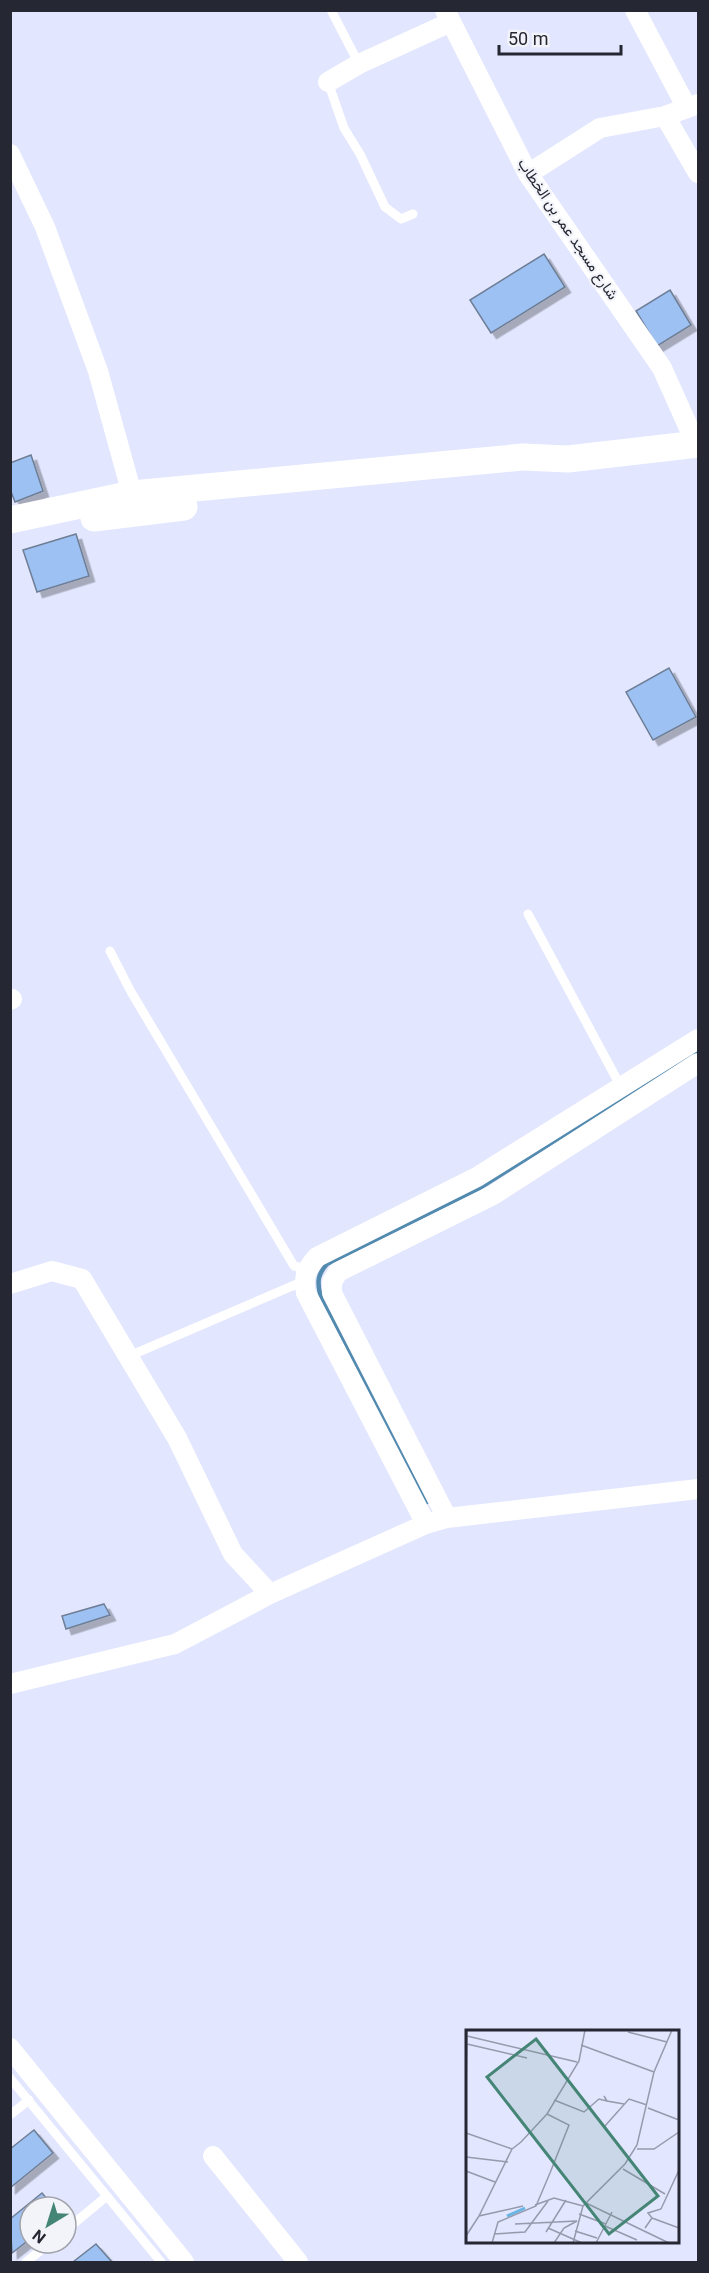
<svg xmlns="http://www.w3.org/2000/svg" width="709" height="2273" font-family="Roboto,Vazirmatn,sans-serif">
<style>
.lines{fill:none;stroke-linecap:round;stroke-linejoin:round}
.stream{stroke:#538aaf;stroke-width:4.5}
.building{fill:#9dc1f3;stroke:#6e7e95;stroke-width:1.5;filter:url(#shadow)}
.lane{stroke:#fff;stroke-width:9}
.street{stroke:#fff;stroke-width:20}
.secondary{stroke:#fff;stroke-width:27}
.labels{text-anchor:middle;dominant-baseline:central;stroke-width:4.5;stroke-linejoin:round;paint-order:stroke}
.street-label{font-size:15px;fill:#252732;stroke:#f3f4fa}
.inset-river{fill:none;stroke:#67b5e4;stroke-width:3}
.inset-road{fill:none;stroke:#969aac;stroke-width:1.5}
.view{fill:#448575;fill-opacity:0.15;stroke:#448575;stroke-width:3}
.inset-edge{fill:none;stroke:#252732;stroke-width:3}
</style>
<defs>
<filter id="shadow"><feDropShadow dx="5.5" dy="5.5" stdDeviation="0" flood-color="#0004"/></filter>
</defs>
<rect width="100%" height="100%" fill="#e2e6fe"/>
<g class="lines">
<!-- stream -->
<path class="stream" d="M427,1502L320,1294C317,1281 318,1274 327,1264L478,1189L698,1051"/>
</g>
<!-- building -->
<path class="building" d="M544,254L565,287L491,333L470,300Z
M670,290L691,325L657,346L636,311Z
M31,455L43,491L15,502L10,489V463Z
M76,534L89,576L37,592L23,550Z
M669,668L696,717L653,740L626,692Z
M104,1604L110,1615L66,1629L62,1616Z
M34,2130L53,2153L10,2188V2149Z
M42,2193L54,2207H30V2239L12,2253L10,2219Z
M96,2244L112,2262H73Z"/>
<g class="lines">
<!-- lane -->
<path class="lane" d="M331,10L359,64
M328,82L344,128L360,154L385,207L401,219L413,214
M528,914L621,1087
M110,951L130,990L294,1266L307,1269
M127,1357L304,1281
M10,2078L161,2262
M10,2115L29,2100
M66,2230L107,2196
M26,2262L50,2243"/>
<!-- street -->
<path class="street" d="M445,10L528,174L662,368L696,444
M635,10L687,108
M328,82L359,64L451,22
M665,116L698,173
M10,154L45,227L98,371L132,494
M528,174L600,128L665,116L698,104
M10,1000L12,999
M10,1284L52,1271L82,1279L177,1438L233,1554L270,1594
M447,1518L332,1293V1282L338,1272L493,1195L698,1063
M426,1524L306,1293C303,1277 306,1269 317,1257L477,1177L698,1039
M10,1684L175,1644L270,1594L426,1524L447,1518L698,1489
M10,2048L184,2262
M213,2156L298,2262"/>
<!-- secondary -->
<path class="secondary" d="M94,518L184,507
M10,520L132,494L523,457L568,459L698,444"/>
</g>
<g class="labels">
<!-- street labels -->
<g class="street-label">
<text transform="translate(568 229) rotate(56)">شارع مسجد عمر بن الخطاب</text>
</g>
</g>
<!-- overview -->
<g transform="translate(466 2030)">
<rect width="213" height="213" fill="#e2e6fe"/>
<path class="inset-river" d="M41,186L59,178"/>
<path class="inset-road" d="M162,2L201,12M1,6L111,32M1,14L61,28M115,15L188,42M0,64L1,0M138,66L141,71L158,74M88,70L118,82L133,69L141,71M182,78L213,90M138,97L163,69L181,75M0,103L46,119L55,112L81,84L113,31L119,0M171,119H188L213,102M0,127L42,132M157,139L199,164M0,141L29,152M120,173L203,213M69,175L88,168L117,176M113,184L140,194M13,186L46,119M186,188L213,198M49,194L111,191L98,198L88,213M139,196L171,210M82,198L116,213M179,198L186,188L182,183L195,179L213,140M109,201L131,208M80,202L100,170M28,204L59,202L82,171M0,206L13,186L57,176M26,213L32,192L70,176L84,143L103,95L81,84M107,213L117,176L159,134L171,115L188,42L206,0M130,213L146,182"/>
<path class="view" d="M70,9L192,166L143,204L21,47Z"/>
<rect width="213" height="213" class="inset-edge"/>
</g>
<!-- border -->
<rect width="709" height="2273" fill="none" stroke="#252732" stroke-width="24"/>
<!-- north arrow -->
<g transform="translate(48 2225) rotate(218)"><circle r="28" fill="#f3f4fa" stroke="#a1a2aa" stroke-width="1.5"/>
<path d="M0-4.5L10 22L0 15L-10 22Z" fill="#448575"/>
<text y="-9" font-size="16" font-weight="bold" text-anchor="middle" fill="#252732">N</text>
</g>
<!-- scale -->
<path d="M499 45v9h122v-9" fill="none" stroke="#252732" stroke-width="3"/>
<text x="508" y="45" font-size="18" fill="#252732" stroke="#f3f4fa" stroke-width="4.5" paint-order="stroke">50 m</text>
</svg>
